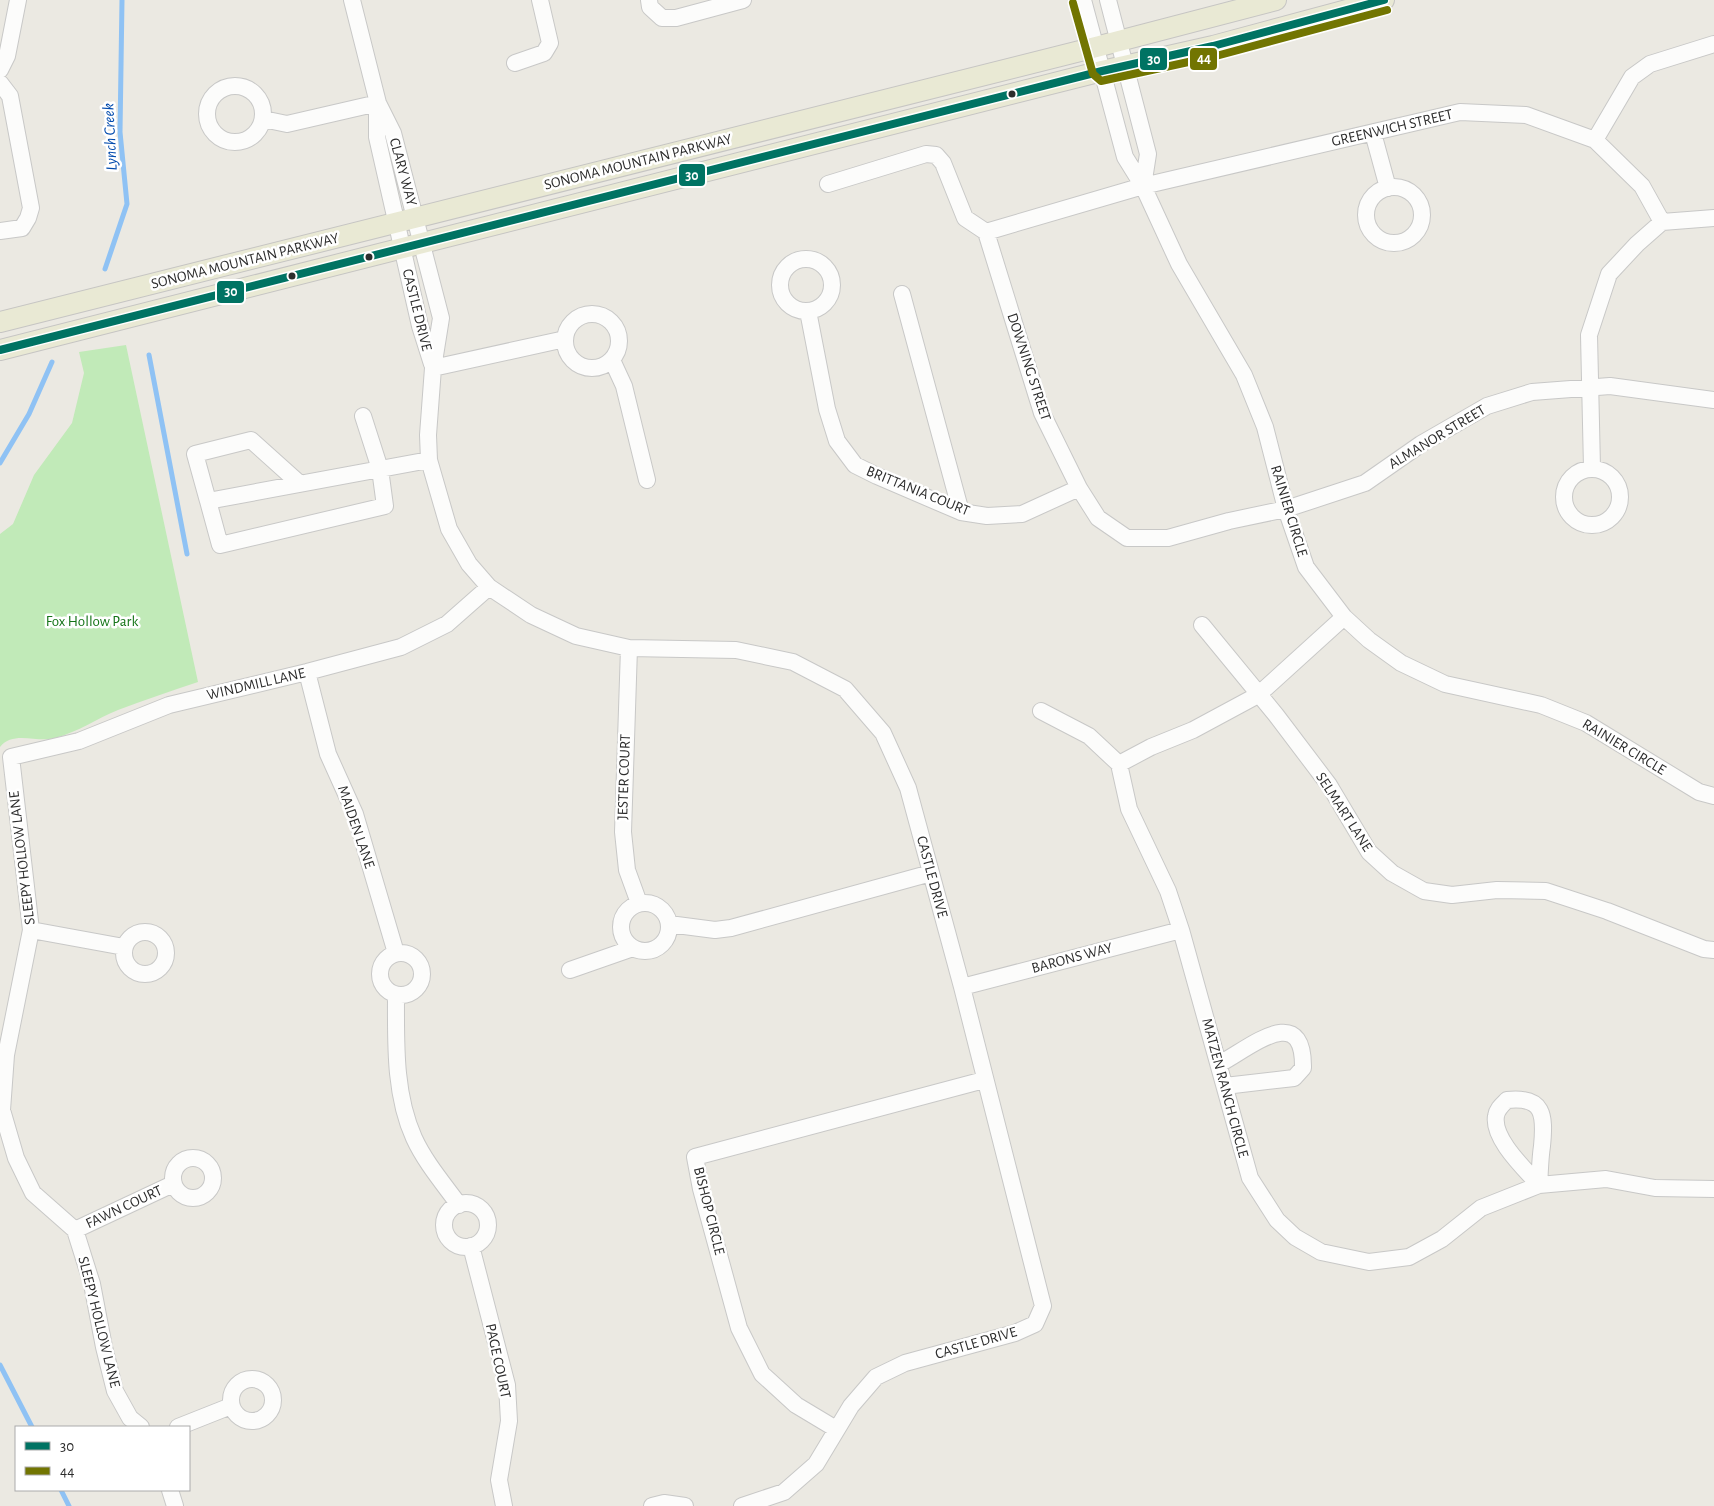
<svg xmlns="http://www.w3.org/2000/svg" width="1714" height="1506" font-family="'Alegreya Sans',sans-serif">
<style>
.green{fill:#c1eab8}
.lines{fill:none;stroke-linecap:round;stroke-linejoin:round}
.stream{stroke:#8fc2f4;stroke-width:5}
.minor-casing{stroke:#c8c8c7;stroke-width:18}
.major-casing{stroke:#c6c5c3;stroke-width:22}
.minor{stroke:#fcfcfb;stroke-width:16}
.major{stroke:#e9e9d4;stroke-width:20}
.bus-1-casing{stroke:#fff;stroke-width:11}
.bus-2-casing{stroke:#fff;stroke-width:11}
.bus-1{stroke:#007363;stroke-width:8}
.bus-2{stroke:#727501;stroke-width:8}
.bus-dot{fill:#2d2d2d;stroke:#fff;stroke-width:2}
.labels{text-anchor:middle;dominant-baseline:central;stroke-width:5;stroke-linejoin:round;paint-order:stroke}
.street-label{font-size:15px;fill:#2d2d2d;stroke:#fff}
.park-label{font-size:15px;fill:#137316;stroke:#fff}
.water-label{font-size:16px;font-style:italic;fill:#004aad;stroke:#fff}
.line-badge{stroke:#fff;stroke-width:2}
.badge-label{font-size:14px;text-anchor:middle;font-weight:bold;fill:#fff}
</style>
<rect width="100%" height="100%" fill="#ebe9e2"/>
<!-- green -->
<path class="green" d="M126,345L198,682C171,691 144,700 118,710C96,719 78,732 55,738C37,743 13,730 0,747V534L13,524L34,475L72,423L84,373L79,352Z"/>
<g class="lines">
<!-- stream -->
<path class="stream" d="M105,269L127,204L120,132L122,0
M149,355L187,554
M0,463L29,414L52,362
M0,1365L32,1427
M61,1490L69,1506"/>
<defs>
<path id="minor" d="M352,0L378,103L393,133L441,318L433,368L428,435L429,460L449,529L469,564L489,587L531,615L576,636L629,648L736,650L793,662L845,689L883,733L908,788L962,987L1043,1306L1035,1324L1015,1333L905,1363L876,1377L851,1406L816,1464L784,1492L742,1506
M649,0L650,7L662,18H676L743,0
M1083,0L1125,157L1143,186L1179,264L1244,375L1265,427L1286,509L1306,567L1344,617L1369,640L1401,663L1445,684L1541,705L1586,723L1699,792L1714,796
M1108,0L1148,154L1143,186
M515,63L544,53L550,43L540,0
M0,70L7,56L18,0
M0,83L10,96L31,208L28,218L22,228L0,231
M207 114a28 28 0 1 1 56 0a28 28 0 1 1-56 0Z
M377,105V137L420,326L432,364
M263,119L287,124L378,103
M1373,133L1388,188
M1595,140L1632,77L1650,64L1714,44
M828,184L926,154L936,155L943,163L965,218L986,232
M1366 215a28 28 0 1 1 56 0a28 28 0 1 1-56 0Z
M1662,222L1642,186L1595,140L1526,115L1460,112L1143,186L986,232L1042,413L1079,488L1098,518L1127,538H1168L1229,521L1286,509L1365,483L1421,444L1487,406L1532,392L1610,386L1714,400
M780 285a26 26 0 1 1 52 0a26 26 0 1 1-52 0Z
M902,294L961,512
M808,311L827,409L837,441L855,465L877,476L961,512L987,516L1022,514L1079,488
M565 341a27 27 0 1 1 54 0a27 27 0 1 1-54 0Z
M612,360L624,386L647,480
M433,368L565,339
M1592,468L1589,335L1609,274L1637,244L1662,222L1714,218
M1564 497a28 28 0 1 1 56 0a28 28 0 1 1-56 0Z
M300,484L251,440L195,454L208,501L429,460
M208,501L220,545L385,506L380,469L363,416
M1344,617L1258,695L1193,730L1151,747L1119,764L1129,809L1168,891L1181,930L1250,1178L1277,1220L1295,1237L1321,1252L1369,1262L1409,1257L1442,1239L1481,1208L1539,1185L1606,1179L1655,1188L1714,1189
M1202,625L1276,715L1329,785L1369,852L1392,873L1424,891L1452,895L1497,890L1546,891L1607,911L1704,949L1714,950
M629,648L623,832L627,870L639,903
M307,672L328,754L355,814L396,953
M1041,711L1089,736L1119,764
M621 927a24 24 0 1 1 48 0a24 24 0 1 1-48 0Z
M669,924L715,930L731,928L931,873
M31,930L124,947
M124 953a21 21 0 1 1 42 0a21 21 0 1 1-42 0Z
M380 974a21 21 0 1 1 42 0a21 21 0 1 1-42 0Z
M570,970L633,948
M962,987L1181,930
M396,995C396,1042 394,1094 414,1138C425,1162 443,1183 459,1205
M1219,1064C1247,1050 1304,999 1303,1068L1294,1078L1225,1086
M1507,1100C1544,1096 1545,1115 1542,1146C1540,1159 1540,1172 1539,1185C1526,1170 1492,1139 1496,1116C1497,1109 1502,1105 1507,1100Z
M173 1178a20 20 0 1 1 40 0a20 20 0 1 1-40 0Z
M444 1225a22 22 0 1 1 44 0a22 22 0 1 1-44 0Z
M75,1230L173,1184
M471,1246L507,1385L509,1421L499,1480L504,1506
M231 1400a21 21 0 1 1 42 0a21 21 0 1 1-42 0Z
M141,1427L130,1418L115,1391L104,1347L92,1284L75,1230L33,1193L16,1158L2,1110L6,1055L31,930L11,757L79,741L169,705L307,672L401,647L447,624L489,587
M178,1427L231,1406
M836,1429L796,1405L762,1374L739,1328L701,1189L695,1157L984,1080
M170,1490L175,1506
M652,1506L664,1503L685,1506"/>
<path id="major" d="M0,322L1096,47L1276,0
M0,350L1102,71L1213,46L1384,0"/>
</defs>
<!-- minor casing -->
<use href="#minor" class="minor-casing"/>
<!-- major casing -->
<use href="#major" class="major-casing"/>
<!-- minor -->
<use href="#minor" class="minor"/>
<!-- major -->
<use href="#major" class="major"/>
<defs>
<path id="bus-1" d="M0,350L1102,71L1213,46L1384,0"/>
<path id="bus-2" d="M1073,3L1093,74L1101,81L1216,56L1387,10"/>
</defs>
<!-- bus-1 casing -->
<use href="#bus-1" class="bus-1-casing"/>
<!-- bus-2 casing -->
<use href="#bus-2" class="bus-2-casing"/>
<!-- bus-1 -->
<use href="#bus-1" class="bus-1"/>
<!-- bus-2 -->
<use href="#bus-2" class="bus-2"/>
</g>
<!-- markers -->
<g class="bus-dot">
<circle cx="1012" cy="94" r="4.5"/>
<circle cx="369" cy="257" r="4.5"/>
<circle cx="292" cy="276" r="4.5"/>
</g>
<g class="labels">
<!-- street labels -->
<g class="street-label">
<text transform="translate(1392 128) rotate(-13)">GREENWICH STREET</text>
<text transform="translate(638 162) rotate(-14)">SONOMA MOUNTAIN PARKWAY</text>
<text transform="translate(403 172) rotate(75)">CLARY WAY</text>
<text transform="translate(245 261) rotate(-14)">SONOMA MOUNTAIN PARKWAY</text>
<text transform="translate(417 310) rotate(76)">CASTLE DRIVE</text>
<text transform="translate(1029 367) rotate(72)">DOWNING STREET</text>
<text transform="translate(1437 437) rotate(-31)">ALMANOR STREET</text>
<text transform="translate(918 491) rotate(22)">BRITTANIA COURT</text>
<text transform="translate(1289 511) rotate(73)">RAINIER CIRCLE</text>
<text transform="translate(256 684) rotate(-13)">WINDMILL LANE</text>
<text transform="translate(1624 747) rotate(31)">RAINIER CIRCLE</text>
<text transform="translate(624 777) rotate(-88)">JESTER COURT</text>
<text transform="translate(1344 812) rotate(57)">SELMART LANE</text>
<text transform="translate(356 827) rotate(71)">MAIDEN LANE</text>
<text transform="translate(22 858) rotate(-97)">SLEEPY HOLLOW LANE</text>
<text transform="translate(932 877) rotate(75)">CASTLE DRIVE</text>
<text transform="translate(1072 958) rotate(-15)">BARONS WAY</text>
<text transform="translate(1225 1088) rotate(75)">MATZEN RANCH CIRCLE</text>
<text transform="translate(124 1207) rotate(-25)">FAWN COURT</text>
<text transform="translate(709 1211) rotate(76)">BISHOP CIRCLE</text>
<text transform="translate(99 1322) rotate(76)">SLEEPY HOLLOW LANE</text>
<text transform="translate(976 1343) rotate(-16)">CASTLE DRIVE</text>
<text transform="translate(498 1361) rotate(78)">PAGE COURT</text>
</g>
<!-- park labels -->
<g class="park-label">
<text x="92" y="621">Fox Hollow Park</text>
</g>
<!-- water labels -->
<g class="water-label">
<text transform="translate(110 137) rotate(-93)">Lynch Creek</text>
</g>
</g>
<g class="line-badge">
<rect x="1189" y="47" width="29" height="24" rx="5" fill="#727501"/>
<rect x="1139" y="47" width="29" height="24" rx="5" fill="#007363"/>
<rect x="678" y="163" width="28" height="24" rx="5" fill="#007363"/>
<rect x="216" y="280" width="29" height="24" rx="5" fill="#007363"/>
</g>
<g class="badge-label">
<text x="1204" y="63">44</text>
<text x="1154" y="64">30</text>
<text x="692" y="180">30</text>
<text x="231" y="296">30</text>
</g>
<!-- legend -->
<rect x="15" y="1426" width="175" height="65" fill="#ffffff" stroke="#ababab"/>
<rect x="25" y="1442" width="25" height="8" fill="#007363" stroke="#ababab"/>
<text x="60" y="1451" font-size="15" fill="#2d2d2d">30</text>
<rect x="25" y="1467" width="25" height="8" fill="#727501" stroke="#ababab"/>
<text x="60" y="1476" font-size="15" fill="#2d2d2d">44</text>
</svg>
